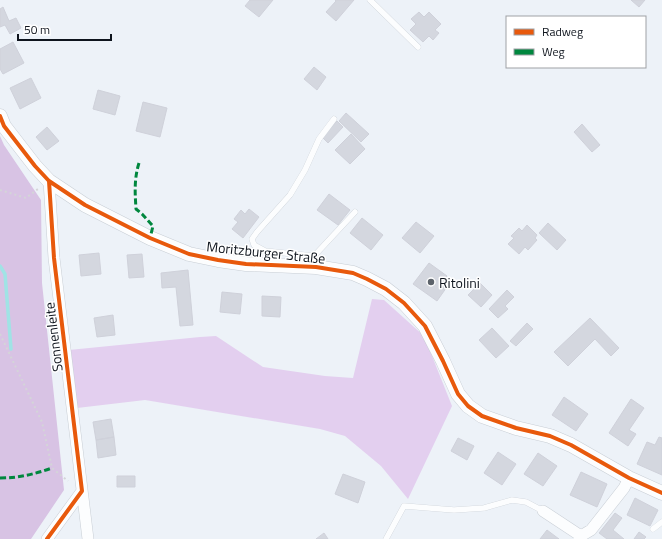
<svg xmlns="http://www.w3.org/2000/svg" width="662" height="539" font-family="'Titillium Web',sans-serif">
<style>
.green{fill:#e3cfef}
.forest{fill:#d8c3e4}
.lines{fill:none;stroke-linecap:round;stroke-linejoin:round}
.stream{stroke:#a0e3e5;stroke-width:3.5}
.building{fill:#d4d7df;stroke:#cfd1da}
.service-casing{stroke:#c8ced5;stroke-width:6}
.minor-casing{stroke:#c8ced5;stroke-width:12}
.tertiary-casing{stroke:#c8ced5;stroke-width:15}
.path{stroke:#d4d5d8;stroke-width:2;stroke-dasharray:2 3;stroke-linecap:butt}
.service{stroke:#fcfdfe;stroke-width:5.5}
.minor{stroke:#fcfdfe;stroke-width:11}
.tertiary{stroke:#fcfdfe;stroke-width:14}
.quiet{stroke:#00873e;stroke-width:3;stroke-dasharray:6 3;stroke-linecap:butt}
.cycleway-casing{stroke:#fff;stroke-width:6}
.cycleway{stroke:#e8590c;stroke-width:4}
.poi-dot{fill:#5c626a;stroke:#fff;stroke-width:1.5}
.labels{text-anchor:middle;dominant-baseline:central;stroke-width:3;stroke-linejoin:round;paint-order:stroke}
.street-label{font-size:14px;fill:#0e141d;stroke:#fff}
.poi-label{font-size:14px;fill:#0e141d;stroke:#fff;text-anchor:start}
</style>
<rect width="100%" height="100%" fill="#edf2f8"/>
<!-- green -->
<path class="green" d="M372,299L384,300L424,336L452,406L408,499L381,466L345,436L320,429L145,400L77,408L69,350L200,337L216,336L263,367L325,376L353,378Z"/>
<!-- forest -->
<path class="forest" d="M0,136L4,145L41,200L42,283L64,490L31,539H0Z"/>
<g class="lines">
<!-- stream -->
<path class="stream" d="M0,266L5,274L11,349"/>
</g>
<!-- building -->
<path class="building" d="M250,0H273L259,17L245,6Z
M335,0H354L336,21L326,12L336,1Z
M631,0H645L639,7Z
M3,7L9,21L16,18L21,28L10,34L5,25L0,27V9Z
M419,12L424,17L429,12L441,24L435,30L439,33L433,40L429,36L423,42L410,30L416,24L411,19Z
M13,42L24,63L3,74L0,69V49Z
M314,67L326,77L317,90L304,79Z
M31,78L41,98L20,109L10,88Z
M98,90L120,96L115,115L93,109Z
M143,102L167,108L160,137L136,131Z
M346,113L369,134L361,142L339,121Z
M337,121L343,127L328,143L322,137Z
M582,124L600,145L592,152L574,132Z
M47,127L59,141L47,150L36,137Z
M351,134L365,149L350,164L335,150Z
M329,194L350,210L338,225L317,210Z
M249,209L259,217L243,238L232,229L238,222L234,219L241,210L245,214Z
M362,218L383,235L371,250L350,233Z
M416,222L434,236L420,253L402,238Z
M548,223L566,240L557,250L539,233Z
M527,225L537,235L535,238L537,240L528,250L525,247L519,254L508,244L514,238L511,236L519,228L522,231Z
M99,253L101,274L81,276L79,255Z
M142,254L144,277L129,278L127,255Z
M429,263L447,276L444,280L449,284L437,301L413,284Z
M188,270L193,325L180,326L176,287L162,288L161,273Z
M480,283L492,295L481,307L468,295Z
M507,290L514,297L505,306L508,309L498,318L489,309Z
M222,292L242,294L240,314L220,312Z
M262,296L281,297L280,317L262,316Z
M113,315L115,335L97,337L94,318Z
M590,318L619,348L611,356L595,339L568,366L554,352Z
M527,323L533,329L516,346L510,341Z
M492,328L509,346L496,358L479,340Z
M564,397L588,414L576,431L552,415Z
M631,399L644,408L629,430L636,434L628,446L609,433Z
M111,419L114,437L96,440L93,422Z
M114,437L116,455L98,458L96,440Z
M659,437L662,438V475L637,464L647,442L655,445Z
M458,438L474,446L467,460L451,451Z
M498,452L516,464L502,485L484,473Z
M538,453L557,466L543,486L524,474Z
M581,472L607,484L597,507L570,495Z
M343,474L365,482L358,503L335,494Z
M117,476H135V487H117Z
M635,498L658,510L650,526L627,515Z
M615,513L622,518L613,530L624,539H607L599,533Z
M547,530L559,539H540Z
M639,532L646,537L644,539H634Z
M324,533L328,539H316Z"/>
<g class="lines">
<defs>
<path id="service" d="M370,0L418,47
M314,256L355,212
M316,267L314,256L265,251L254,245L252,239L257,232L290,195L305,170L319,139L334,119
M653,529L662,522
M386,539L404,506L454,510L484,508L512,500L526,502L543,511"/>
<path id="minor" d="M49,181L54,258L88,539
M543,511L581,536
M47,539L82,491
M579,539L581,536L591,530L624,488L629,478"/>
<path id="tertiary" d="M0,116L4,126L35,166L49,181L85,205L150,238L189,254L218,260L246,264L316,267L353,273L367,279L386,289L404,303L425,326L443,361L458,394L468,406L482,416L516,428L550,436L571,445L629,478L662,493"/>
</defs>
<!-- service casing -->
<use href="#service" class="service-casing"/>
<!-- minor casing -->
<use href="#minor" class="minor-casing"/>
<!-- tertiary casing -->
<use href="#tertiary" class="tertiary-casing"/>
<!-- path -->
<path class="path" d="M0,190L26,198L38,189
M0,334L42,422L52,468L68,481"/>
<!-- service -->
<use href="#service" class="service"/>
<!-- minor -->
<use href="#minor" class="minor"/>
<!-- tertiary -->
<use href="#tertiary" class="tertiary"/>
<!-- quiet -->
<path class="quiet" d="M139,163C134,179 135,193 136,209L142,214L153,226L150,238
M0,478C19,478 35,474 52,468"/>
<defs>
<path id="cycleway" d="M0,116L4,126L35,166L49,181L85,205L150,238L189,254L218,260L246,264L316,267L353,273L367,279L386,289L404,303L425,326L443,361L458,394L468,406L482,416L516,428L550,436L571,445L629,478L662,493
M47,539L82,491L54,258L49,181"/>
</defs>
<!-- cycleway casing -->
<use href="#cycleway" class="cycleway-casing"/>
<!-- cycleway -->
<use href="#cycleway" class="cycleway"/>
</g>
<!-- markers -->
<circle class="poi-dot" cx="431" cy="282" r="4"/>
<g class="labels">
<!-- street labels -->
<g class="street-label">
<text transform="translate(266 252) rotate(6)">Moritzburger Straße</text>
<text transform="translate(53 337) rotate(-97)">Sonnenleite</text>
</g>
<!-- poi labels -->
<g class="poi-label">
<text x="439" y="282">Ritolini</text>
</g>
</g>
<!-- legend -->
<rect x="506" y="16" width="140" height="52" fill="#ffffff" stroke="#9fa1a5"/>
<rect x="514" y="29" width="20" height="6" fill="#e8590c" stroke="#9fa1a5"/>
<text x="542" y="36" font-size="12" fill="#0e141d">Radweg</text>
<rect x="514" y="49" width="20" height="6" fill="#00873e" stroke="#9fa1a5"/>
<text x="542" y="56" font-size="12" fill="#0e141d">Weg</text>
<!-- scale -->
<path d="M18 34v6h93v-6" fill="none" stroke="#0e141d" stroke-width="2"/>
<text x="24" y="34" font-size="12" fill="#0e141d" stroke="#ffffff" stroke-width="3" paint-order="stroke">50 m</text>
</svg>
